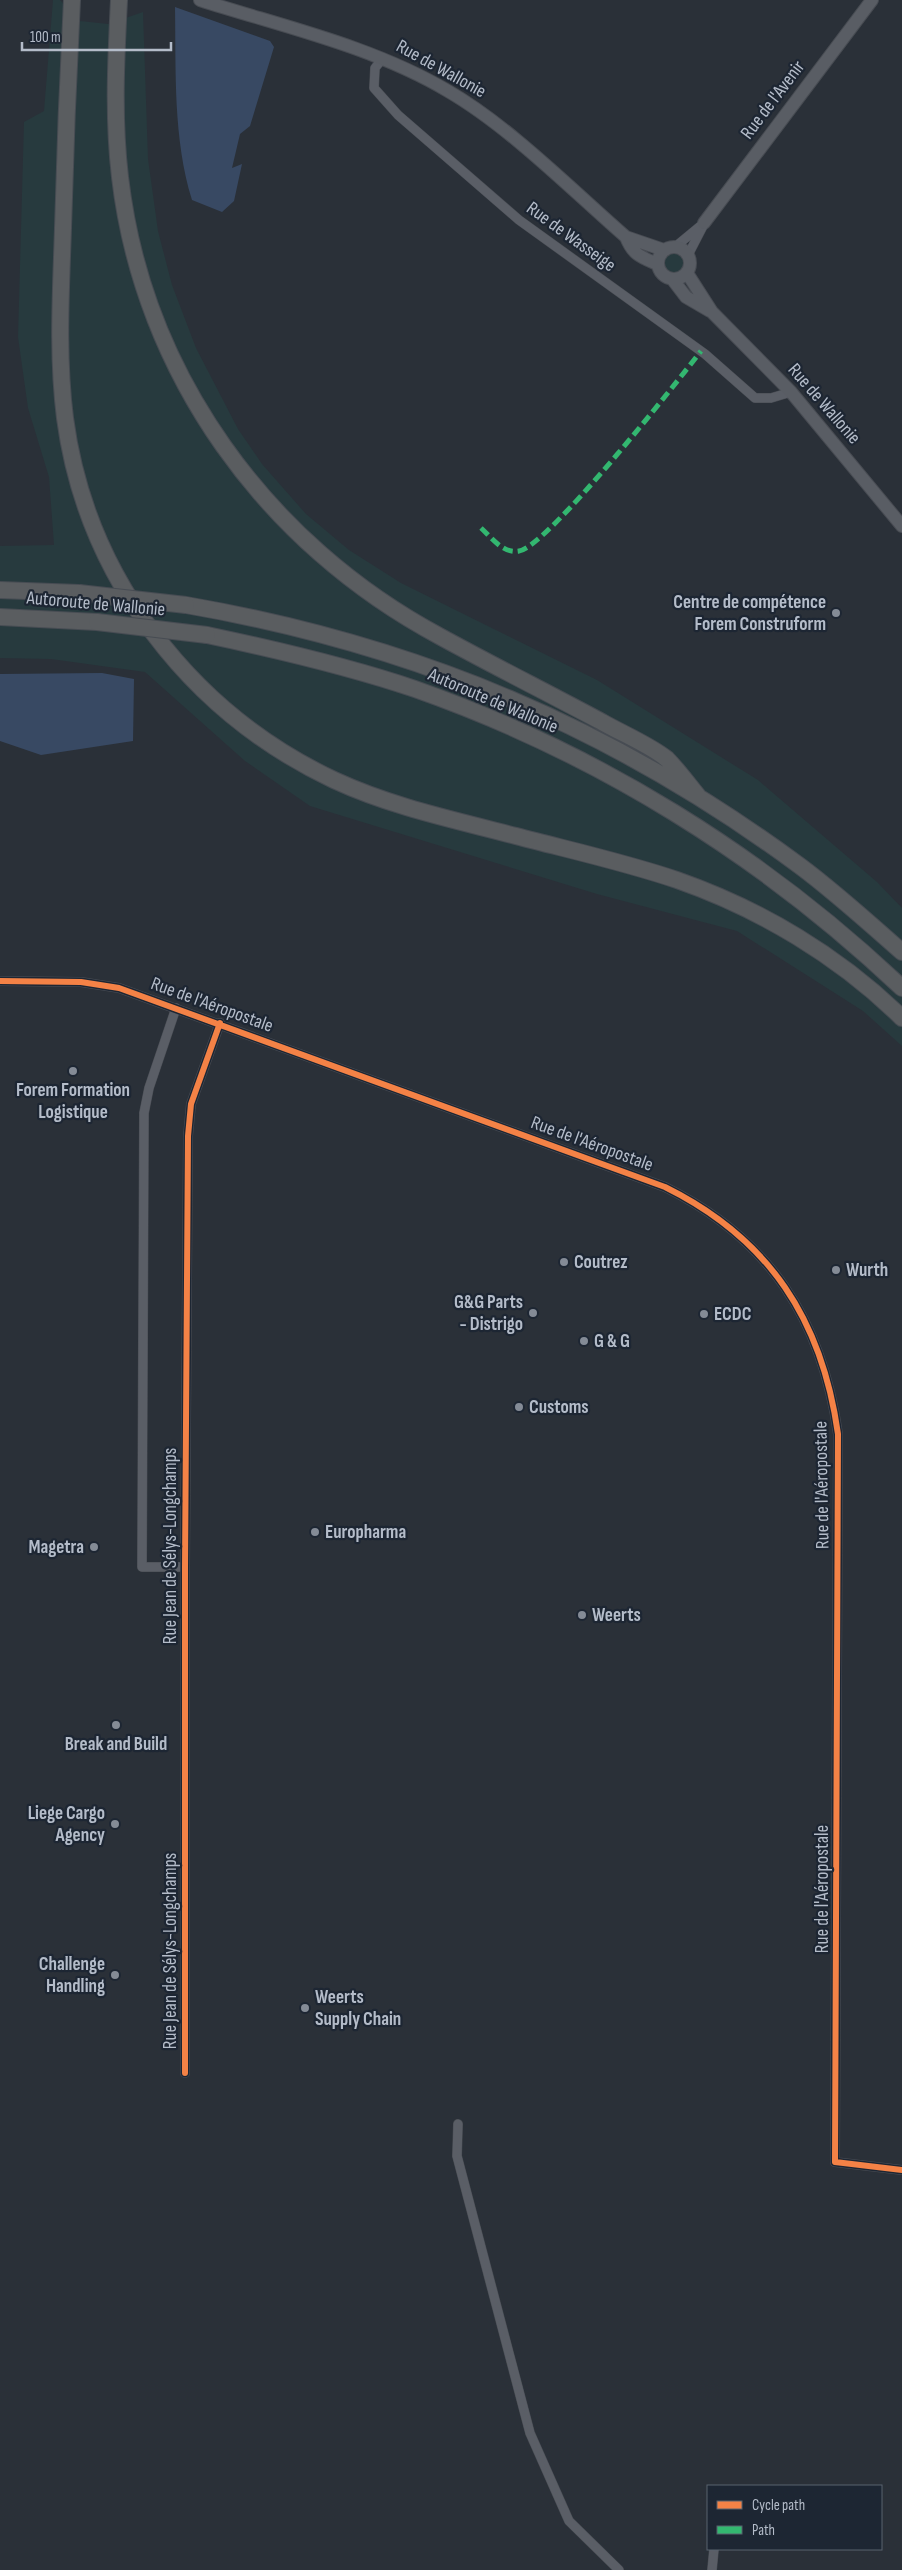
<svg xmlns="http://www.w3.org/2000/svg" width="902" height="2570" font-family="'Sofia Sans Condensed',sans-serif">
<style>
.green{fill:#273a3e}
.water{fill:#384963}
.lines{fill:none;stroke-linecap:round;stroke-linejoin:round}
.street-casing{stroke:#484c53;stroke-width:10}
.secondary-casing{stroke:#484c53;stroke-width:14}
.highway-casing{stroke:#474c53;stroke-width:18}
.street{stroke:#5a5e66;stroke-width:9}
.secondary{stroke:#595d64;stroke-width:12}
.highway{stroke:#5a5d60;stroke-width:16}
.highway-bridge-casing{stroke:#474c53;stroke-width:18;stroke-linecap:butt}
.highway-bridge{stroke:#5a5d60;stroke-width:16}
.quiet{stroke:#33b770;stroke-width:5;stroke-dasharray:10 5;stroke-linecap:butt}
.cycleway-casing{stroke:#1d2633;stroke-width:9}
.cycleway{stroke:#f48246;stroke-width:6}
.poi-dot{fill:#848b96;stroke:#1d2633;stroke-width:2}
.labels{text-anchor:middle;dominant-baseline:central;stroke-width:4.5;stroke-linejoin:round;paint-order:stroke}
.street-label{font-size:19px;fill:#b4bcc9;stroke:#1d2633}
.poi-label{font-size:19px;font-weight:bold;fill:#b4bcc9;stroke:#1d2633;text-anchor:start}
</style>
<rect width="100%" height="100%" fill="#2a3038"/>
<!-- green -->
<path class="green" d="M53,0H60L80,21L108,24L143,12L148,159L158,231L172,285L196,348L238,429L262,464L306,514L349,550L401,583L597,680L758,780L877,882L902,908V1046L863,1011L737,931L597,894L310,806L245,761L145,672L51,659L0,658V546L54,545L49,477L28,408L18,337L24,122L44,111Z
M662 263a11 11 0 1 1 22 0a11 11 0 1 1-22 0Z"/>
<!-- water -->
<path class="water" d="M175,7L270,41L274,47L250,126L240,134L232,168L242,164L234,201L222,212L192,200C173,139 176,71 175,7Z
M102,673L134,679L133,741L41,755L0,741V674Z"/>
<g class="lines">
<defs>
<path id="street" d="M383,58L375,68L374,88L398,115L519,220L705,354L755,398H771L791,392
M675,247L704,223
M688,255L703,226
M0,981L81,982L119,988L665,1187C770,1239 822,1320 838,1434L835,2162L902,2170
M176,1008L149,1088L144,1113L142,1567H185
M185,2073V1567L188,1136L191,1104L220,1023
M458,2124L457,2156L530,2433L569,2521L619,2570
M712,2570L714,2549"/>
<path id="secondary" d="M200,0C284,27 372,46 448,91C510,127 572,190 626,237C633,255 641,257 657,264
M704,223L872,0
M626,237L664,250
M658 263a16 16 0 1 1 32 0a16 16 0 1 1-32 0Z
M687,273L712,312L791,392L902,526
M673,280L686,297L710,311"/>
<path id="highway" d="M72,0C68,76 65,152 63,228C61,291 57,355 65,418C86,577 190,712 334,780C392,807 455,820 516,836C569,850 624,862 677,880C760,909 839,956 902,1018
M119,0C116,59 113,118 120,177C143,374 266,544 441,637C494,666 548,693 602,722C621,733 650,745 667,759C678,770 688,784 698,796
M0,590L79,593
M186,605C416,645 612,727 800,866C835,892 869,923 902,952
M0,617L97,622
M207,635C278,650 347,666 415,689C597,753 763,856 902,988"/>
</defs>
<!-- street casing -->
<use href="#street" class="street-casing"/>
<!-- secondary casing -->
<use href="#secondary" class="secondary-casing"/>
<!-- highway casing -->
<use href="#highway" class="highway-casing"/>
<!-- street -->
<use href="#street" class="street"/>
<!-- secondary -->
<use href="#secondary" class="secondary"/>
<!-- highway -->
<use href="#highway" class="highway"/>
<defs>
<path id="highway-bridge" d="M79,593L186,605
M97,622L207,635"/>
</defs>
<!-- highway-bridge casing -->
<use href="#highway-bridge" class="highway-bridge-casing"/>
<!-- highway-bridge -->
<use href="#highway-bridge" class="highway-bridge"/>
<!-- quiet -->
<path class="quiet" d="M481,528C492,538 503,554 519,551C547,547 677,382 701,351"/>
<defs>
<path id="cycleway" d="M0,981L81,982L119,988L665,1187C770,1239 822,1320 838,1434L835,2162L902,2170
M185,2073V1567L188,1136L191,1104L220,1023"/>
</defs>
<!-- cycleway casing -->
<use href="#cycleway" class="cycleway-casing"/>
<!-- cycleway -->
<use href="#cycleway" class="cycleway"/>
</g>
<!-- markers -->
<g class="poi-dot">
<circle cx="836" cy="613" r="5"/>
<circle cx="73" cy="1071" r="5"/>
<circle cx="564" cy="1262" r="5"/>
<circle cx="836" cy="1270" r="5"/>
<circle cx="533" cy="1313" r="5"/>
<circle cx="704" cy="1314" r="5"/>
<circle cx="584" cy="1341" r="5"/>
<circle cx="519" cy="1407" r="5"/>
<circle cx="315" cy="1532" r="5"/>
<circle cx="94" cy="1547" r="5"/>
<circle cx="582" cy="1615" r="5"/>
<circle cx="116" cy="1725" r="5"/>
<circle cx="115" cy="1824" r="5"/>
<circle cx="115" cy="1975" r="5"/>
<circle cx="305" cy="2008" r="5"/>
</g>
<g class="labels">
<!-- street labels -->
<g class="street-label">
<text transform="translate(441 69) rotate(29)">Rue de Wallonie</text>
<text transform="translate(773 100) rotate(-53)">Rue de l'Avenir</text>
<text transform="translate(571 237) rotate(36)">Rue de Wasseige</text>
<text transform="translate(824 404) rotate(49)">Rue de Wallonie</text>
<text transform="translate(96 604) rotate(5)">Autoroute de Wallonie</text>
<text transform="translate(493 701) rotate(23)">Autoroute de Wallonie</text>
<text transform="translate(212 1005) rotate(20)">Rue de l'Aéropostale</text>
<text transform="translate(592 1144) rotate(20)">Rue de l'Aéropostale</text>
<text transform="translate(822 1485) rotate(-91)">Rue de l'Aéropostale</text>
<text transform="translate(170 1546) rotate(-90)">Rue Jean de Sélys-Longchamps</text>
<text transform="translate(822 1889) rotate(-90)">Rue de l'Aéropostale</text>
<text transform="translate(170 1951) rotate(-90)">Rue Jean de Sélys-Longchamps</text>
</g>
<!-- poi labels -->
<g class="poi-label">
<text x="826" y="602" text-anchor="end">Centre de compétence<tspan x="826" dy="22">Forem Construform</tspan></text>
<text x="73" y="1090" text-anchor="middle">Forem Formation<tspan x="73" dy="22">Logistique</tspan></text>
<text x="574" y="1262">Coutrez</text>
<text x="846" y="1270">Wurth</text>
<text x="523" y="1302" text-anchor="end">G&amp;G Parts<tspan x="523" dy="22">- Distrigo</tspan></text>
<text x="714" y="1314">ECDC</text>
<text x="594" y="1341">G &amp; G</text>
<text x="529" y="1407">Customs</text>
<text x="325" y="1532">Europharma</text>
<text x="84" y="1547" text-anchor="end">Magetra</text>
<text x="592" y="1615">Weerts</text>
<text x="116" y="1744" text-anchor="middle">Break and Build</text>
<text x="105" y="1813" text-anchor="end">Liege Cargo<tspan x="105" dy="22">Agency</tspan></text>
<text x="105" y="1964" text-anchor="end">Challenge<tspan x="105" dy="22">Handling</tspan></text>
<text x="315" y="1997">Weerts<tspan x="315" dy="22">Supply Chain</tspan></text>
</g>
</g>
<!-- legend -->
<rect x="707" y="2485" width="175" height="65" fill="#1d2633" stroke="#59626f"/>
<rect x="717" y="2501" width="25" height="8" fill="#f48246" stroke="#59626f"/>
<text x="752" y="2510" font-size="15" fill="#b4bcc9">Cycle path</text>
<rect x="717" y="2526" width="25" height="8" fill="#33b770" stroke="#59626f"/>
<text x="752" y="2535" font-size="15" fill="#b4bcc9">Path</text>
<!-- scale -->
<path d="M22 42v8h149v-8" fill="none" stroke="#b4bcc9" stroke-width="2.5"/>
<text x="30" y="42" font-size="15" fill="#b4bcc9" stroke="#1d2633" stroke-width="4" paint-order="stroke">100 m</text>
</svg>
